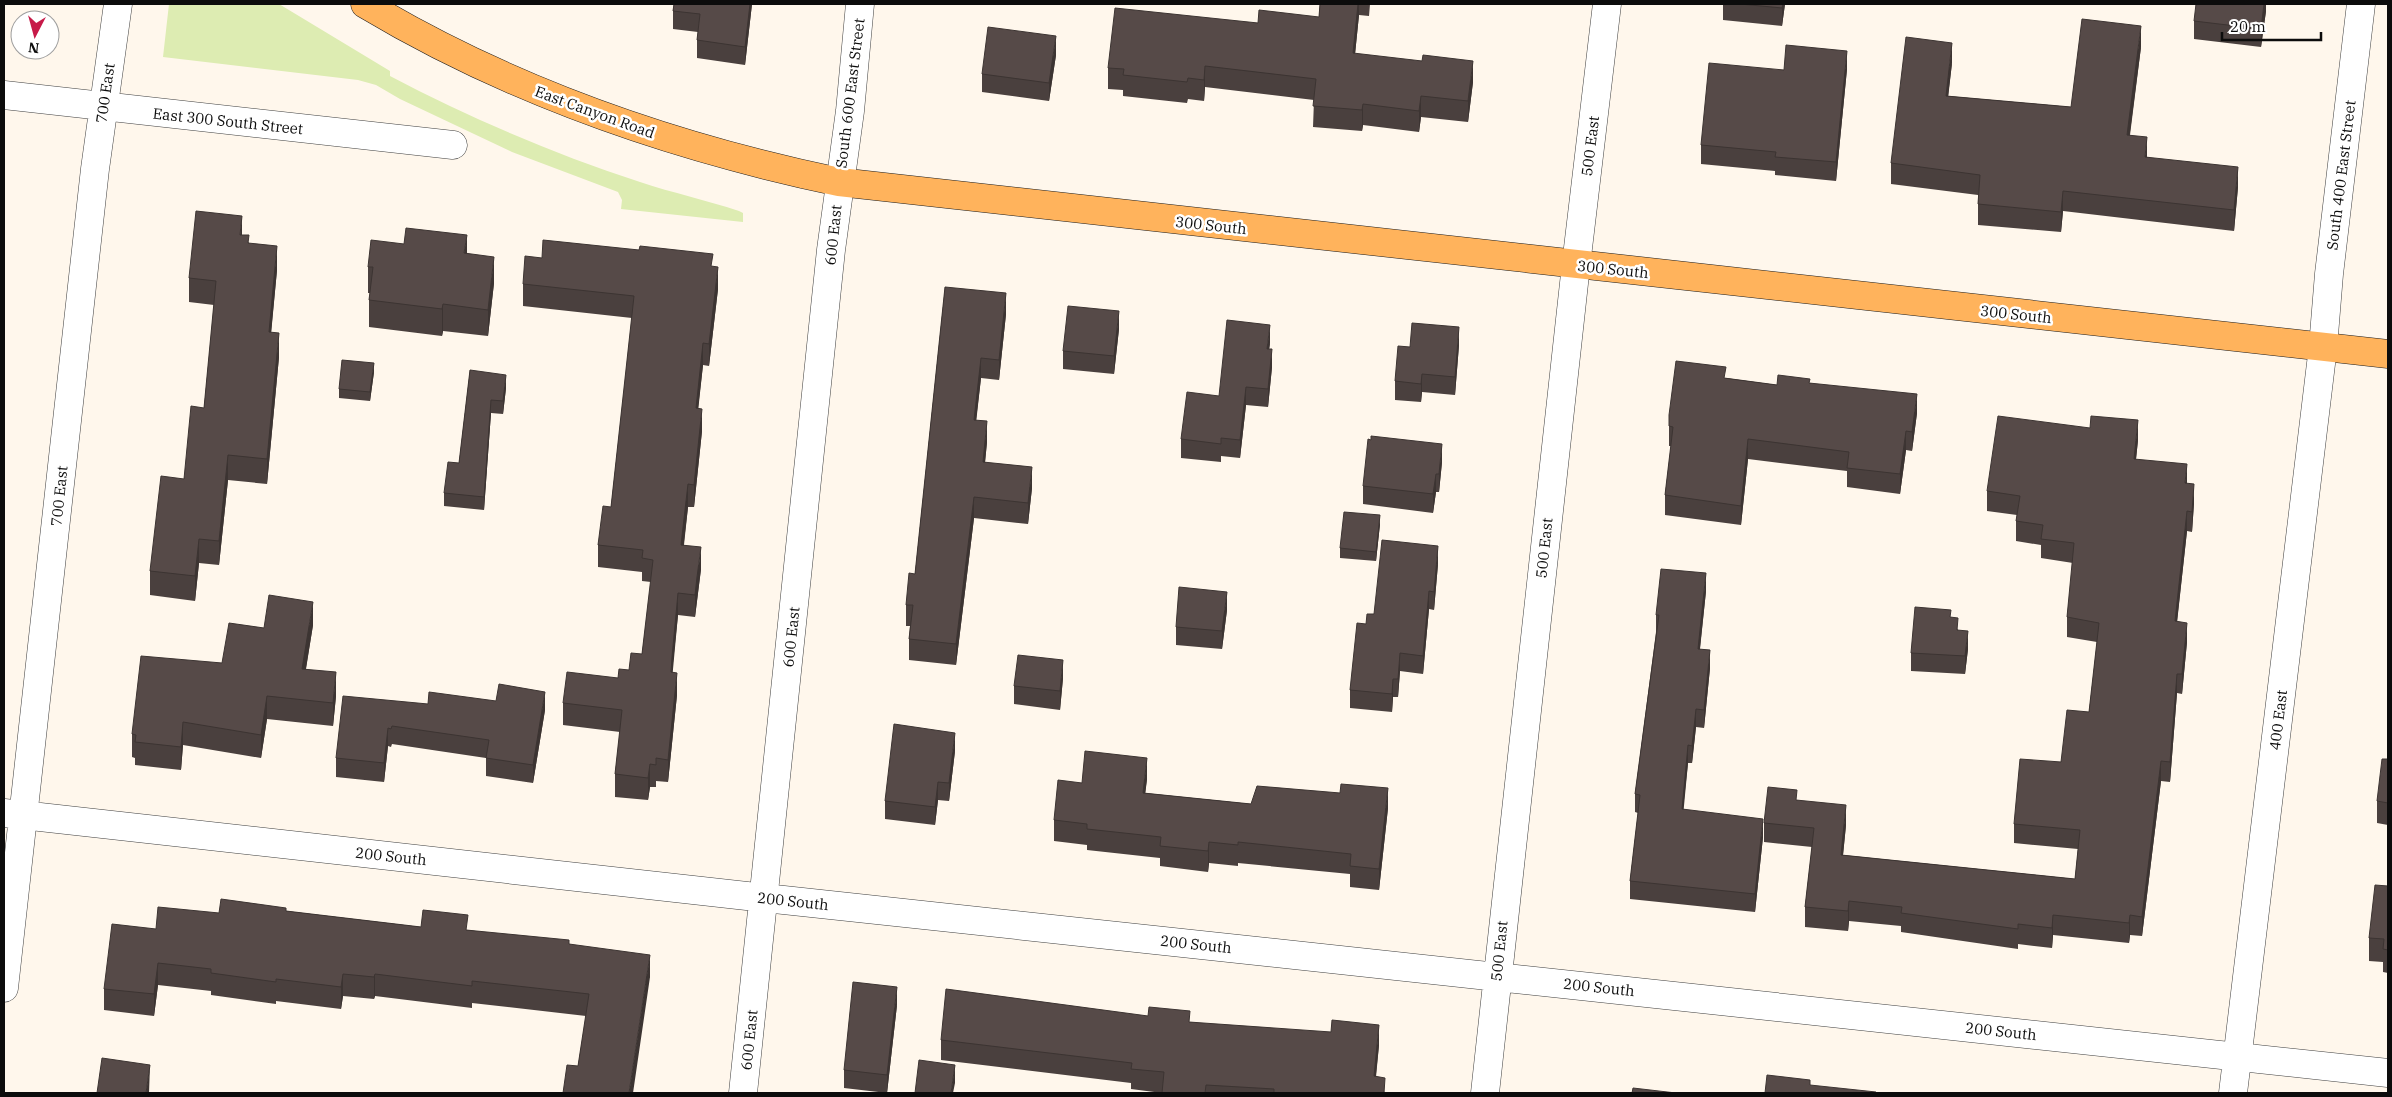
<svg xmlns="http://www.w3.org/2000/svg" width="2392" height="1097" font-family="'IBM Plex Serif',serif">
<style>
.green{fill:#ddecb2}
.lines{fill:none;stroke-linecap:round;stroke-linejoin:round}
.minor-casing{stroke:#3f3f3f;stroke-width:29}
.major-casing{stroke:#1d1d1d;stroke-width:29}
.minor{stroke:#fff;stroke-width:28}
.major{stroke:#ffb35c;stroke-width:28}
.wall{fill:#4a403e}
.shaded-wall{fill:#3c3432}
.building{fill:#564a48;stroke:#3c3432}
.labels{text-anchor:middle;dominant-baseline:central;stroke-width:5;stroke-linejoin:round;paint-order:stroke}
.street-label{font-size:15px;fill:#0c0c0c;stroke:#fff}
</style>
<rect width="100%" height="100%" fill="#fff7ec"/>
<!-- green -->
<path class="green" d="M169,4H279L390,71V76C470,118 554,154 640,182C673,193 706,200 739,211L743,213V222L621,209L622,200L618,192L512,152L400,99L376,85L358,80L163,57Z"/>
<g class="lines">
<defs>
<path id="minor" d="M4,95L453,145
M4,813L765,898L2388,1073
M4,988L95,169L118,4
M743,1093L831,250L850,111L860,4
M1485,1093L1576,265L1607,4
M2233,1093L2323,347L2329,274L2361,4"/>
<path id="major" d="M365,4C512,92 672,147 839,182L2388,354"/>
</defs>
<!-- minor casing -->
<use href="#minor" class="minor-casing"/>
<!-- major casing -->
<use href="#major" class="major-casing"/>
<!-- minor -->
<use href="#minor" class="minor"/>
<!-- major -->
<use href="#major" class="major"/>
</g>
<!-- wall -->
<path class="wall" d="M674,4H752L745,65L697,58V40L698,32L673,29V11Z
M1320,4H1370L1369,16L1359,15L1355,54L1473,82L1468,122L1421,117L1419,132L1363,125L1362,131L1313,127L1314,100L1205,87L1204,101L1188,99L1187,103L1123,96V90L1108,89V68L1258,23L1319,17Z
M1723,4H1785L1782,26L1723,20Z
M2266,4V11L2261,47L2194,39V21Z
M2141,47L2130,135L2147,157L2238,187L2234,231L2063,211L2061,232L1978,225V195L1891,184V163L1952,63L1948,96L2071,107Z
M1056,55L1049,101L982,92V74Z
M1847,69L1836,181L1775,175V171L1701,164V145L1784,70Z
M242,235L249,243L277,270L271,332L279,357L267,484L228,480L219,565L199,563L195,601L150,595V571L184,479L204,408L214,305L189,302V278Z
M467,254L494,283L488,336L443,331L442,336L369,327V300L370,293H368V267Z
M542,258L713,267L718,289L709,366L703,365L698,408L702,431L694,507H688L684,545L701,569L695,617L678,615L672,672L677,695L668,782L656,781V787H650L648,800L615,797V774L620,732L563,725V703L618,678L629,670L642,654L651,582L642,581V572L598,567V545L611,507L632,318L523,306V284Z
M945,287L1006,314L999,380L981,378L976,420L987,442L985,462L1032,488L1028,524L974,518L956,665L909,660V639L910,626H906V605L915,574Z
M1119,329L1114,374L1063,369V351Z
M1270,343L1269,349L1272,367L1268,407L1246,405L1240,458L1221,456V462L1181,458V439L1219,396Z
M1459,345L1455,395L1422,392L1421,402L1395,400V381L1410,347Z
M470,370L506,388L503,414L491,413L484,510L444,506V493L459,463Z
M374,372L370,401L339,398V389Z
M1726,378L1777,385L1810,383L1917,413L1912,451L1906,450L1900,494L1847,487V471L1748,459L1741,525L1665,515V495L1671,446H1669V415Z
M2138,440L2136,459L2187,483L2194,503L2192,532L2187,531L2177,621L2187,642L2182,694L2177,693L2170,782L2161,781L2142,936L2130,935L2129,943L2053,935L2052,948L2018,944V949L1901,932V926L1849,921L1848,931L1805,927V907L1812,847L1764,842V823L1797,800L1846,825L1843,855L2075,879L2078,849L2014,843V824L2061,762L2089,712L2097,642L2067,637V617L2073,563L2041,558V545L2016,541V521L2017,515L1987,511V491Z
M1442,462L1439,492H1436L1433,513L1363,504V486Z
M1380,524L1376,561L1340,558V548Z
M1438,564L1434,610L1429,609L1423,674L1400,671L1398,697H1393L1392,712L1350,708V690L1366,624L1374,614Z
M1706,591L1700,649L1710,668L1704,728L1696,727L1692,763H1688L1683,809L1763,837L1755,912L1630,899V881L1638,813L1635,812V794L1656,632V615Z
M1227,610L1222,649L1176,645V627Z
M1951,617L1968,649L1965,674L1911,671V653Z
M313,625L306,669L336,696L333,726L267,719L261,758L183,745L181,770L135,765V758L132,757V734L222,663L264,628Z
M1063,678L1060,710L1014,704V686Z
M428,704L545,710L533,783L486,776V758L392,744L391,747L388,746L384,782L336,777V758Z
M955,751L949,801L938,800L935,825L885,819V801Z
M2388,759V825L2377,823V801Z
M1147,779L1145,793L1251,804L1388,808L1379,890L1350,887V874L1238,863V866L1209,863L1208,872L1160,866V858L1087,850V845L1054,841V820L1082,783Z
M2388,886V984V973L2383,972V962L2369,961V938Z
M286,911L421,927L468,930L569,944L650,977L578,1066L586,1016L472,1003V1008L375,996L374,999L343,996L341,1009L276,1001V1004L211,995V991L158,985L154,1016L104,1010V989L156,929L219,913Z
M897,1005L887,1093L844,1088V1070Z
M1190,1022L1379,1045L1376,1077L1385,1093H1162L1131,1089V1083L941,1060V1040Z"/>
<!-- shaded-wall -->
<path class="shaded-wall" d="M750,4H752L745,65V47Z
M1358,4H1359V15L1353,74V53Z
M1783,4H1785L1782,26V8Z
M2264,4H2266V11L2261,47V29Z
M2141,26V47L2127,155V135Z
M1056,36V55L1049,101V83Z
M1952,43V63L1946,116V96Z
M1847,51V69L1836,181V162Z
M1473,61V82L1468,122V101Z
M1205,66V87L1204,101V80Z
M1421,96V117L1419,132V111Z
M1363,104V125L1362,131V110Z
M2147,137V157H2145Z
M2238,167V187L2234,231V210Z
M2063,191V211L2061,232V212Z
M242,216V241L240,235Z
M467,235V261L464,253Z
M277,246V270L269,356V332Z
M494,257V283L488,336V310Z
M718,267V289L709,366V344Z
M1006,293V314L999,380V360Z
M443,304V331L442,336V309Z
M1119,311V329L1114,374V356Z
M1270,325V343L1267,367V349Z
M1459,327V345L1455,395V377Z
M279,333V357L267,484V459Z
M703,343V365L696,430V408Z
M1272,349V367L1268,407V389Z
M981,358V378L974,441V420Z
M374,363V372L370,401V392Z
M1422,374V392L1421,402V384Z
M506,375V388L503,414V401Z
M1246,387V405L1240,458V440Z
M1917,394V413L1912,451V432Z
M491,400V413L484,510V497Z
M702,409V431L694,507V485Z
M2138,420V440L2134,478V459Z
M987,421V442L983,483V462Z
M1906,431V450L1900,494V474Z
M1748,439V459L1741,525V506Z
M1442,444V462L1439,492V474Z
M228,455V480L219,565V541Z
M2187,464V484L2185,483Z
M1032,467V488L1028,524V503Z
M1436,474V492L1433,513V494Z
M688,484V507L681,567V545Z
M2194,484V503L2192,532V512Z
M974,497V518L956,665V644Z
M2187,511V531L2175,641V621Z
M1380,515V524L1376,561V552Z
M199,539V563L195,601V576Z
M1438,546V564L1434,610V592Z
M701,547V569L695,617V595Z
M1706,573V591L1698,666V649Z
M1429,591V609L1423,674V656Z
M1227,592V610L1222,649V631Z
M678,593V615L672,680V657Z
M313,602V625L302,692V669Z
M2187,623V642L2182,694V674Z
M1968,631V649L1965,674V656Z
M1710,650V668L1704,728V710Z
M1400,653V671L1398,697V679Z
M1063,660V678L1060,710V691Z
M336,672V696L333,726V703Z
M677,673V695L668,782V760Z
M2177,674V693L2170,782V762Z
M1393,679V697L1392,712V694Z
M545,692V710L533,783V765Z
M267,696V719L261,758V735Z
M1696,709V727L1692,763V746Z
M183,722V745L181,770V747Z
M388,728V746L384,782V763Z
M955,733V751L949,801V783Z
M1688,745V763L1682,827V809Z
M1147,758V779L1143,813V793Z
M2161,761V781L2142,936V917Z
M650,764V787L648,800V778Z
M938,782V800L935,825V807Z
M1388,788V808L1379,890V869Z
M1846,805V825L1841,875V855Z
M1763,819V837L1755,912V894Z
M1209,842V863L1208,872V851Z
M1849,901V921L1848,931V911Z
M2053,915V935L2052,948V928Z
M2130,915V935L2129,943V923Z
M650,955V977L633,1093H629Z
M158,963V985L154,1016V994Z
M343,974V996L341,1009V987Z
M375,974V996L374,999V977Z
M897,987V1005L887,1093V1075Z
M1379,1025V1045L1374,1093V1076Z
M150,1065L149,1093H146Z
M955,1065V1083L953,1093H951Z"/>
<!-- building -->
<path class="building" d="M674,4H750L745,47L697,40L700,14L673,11Z
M1320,4H1358L1353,53L1422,61L1423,55L1473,61L1468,101L1421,96L1419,111L1363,104L1362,110L1313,106L1316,79L1205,66L1204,80L1188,78L1187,82L1123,75L1124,69L1108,68L1115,8L1258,23L1259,10L1319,17Z
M1740,4H1783L1782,8Z
M2196,4H2264L2261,29L2194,21Z
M2082,19L2141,26L2127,135L2147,137L2145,157L2238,167L2234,210L2063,191L2061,212L1978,204L1980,175L1891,163L1906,37L1952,43L1946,96L2071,107Z
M988,27L1056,36L1049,83L982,74Z
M1786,45L1847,51L1836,162L1775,157L1776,152L1701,145L1709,63L1784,70Z
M196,211L242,216L240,235H249L248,243L277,246L269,332L279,333L267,459L228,455L219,541L199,539L195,576L150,571L161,476L184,479L191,406L204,408L216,281L189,278Z
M406,228L467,235L464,253L494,257L488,310L443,304L442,309L369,300L373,267H368L371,240L404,244Z
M543,240L639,250L640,246L713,254L711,266L718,267L709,344L703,343L696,408L702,409L694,485L688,484L681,545L701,547L697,577L695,595L678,593L672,657L671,672L677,673L668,760L656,758V765L650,764L648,778L615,774L622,710L563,703L567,672L618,678L619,669L629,670L631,653L642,654L653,560L642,558L643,550L598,545L603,506L611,507L634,296L523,284L525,256L542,258Z
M945,287L1006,293L999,360L981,358L974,420L987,421L983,462L1032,467L1028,503L974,497L956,644L909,639L913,605H906L909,573L915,574Z
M1068,306L1119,311L1114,356L1063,351Z
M1227,320L1270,325L1267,349H1272L1268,389L1246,387L1240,440L1221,438V444L1181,439L1187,392L1219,396Z
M1412,323L1459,327L1455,377L1422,374L1421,384L1395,381L1398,346L1410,347Z
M342,360L374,363L370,392L339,389Z
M1676,361L1726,367L1724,378L1777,385L1778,375L1810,379L1809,383L1917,394L1912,432L1906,431L1900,474L1847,468L1849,452L1748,439L1741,506L1665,495L1673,427L1669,426V415Z
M470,370L506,375L503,401L491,400L484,497L444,493L448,462L459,463Z
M1998,416L2090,428L2091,416L2138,420L2134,459L2187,464L2185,483L2194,484L2192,512L2187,511L2175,621L2187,623L2182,674H2177L2170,762L2161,761L2142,917L2130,915L2129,923L2053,915L2052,928L2018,924V929L1901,913L1902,907L1849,901L1848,911L1805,907L1814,828L1764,823L1768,787L1797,790L1796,800L1846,805L1841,855L2075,879L2080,830L2014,824L2020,759L2061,762L2067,710L2089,712L2099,623L2067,617L2074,543L2041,539L2043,525L2016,521L2020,496L1987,491Z
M1371,436L1442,444L1439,474H1436L1433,494L1363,486L1368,439L1371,440Z
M1344,512L1380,515L1376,552L1340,548Z
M1382,540L1438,546L1434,592L1429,591L1423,656L1400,653L1398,679H1393L1392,694L1350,690L1357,623L1366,624L1367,614H1374Z
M1661,569L1706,573L1698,649L1710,650L1704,710L1696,709L1692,746L1688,745L1682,809L1763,819L1755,894L1630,881L1640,795L1635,794L1659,615H1656Z
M1179,587L1227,592L1222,631L1176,627Z
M269,595L313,602L302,669L336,672L333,703L267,696L261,735L183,722L181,747L135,742L136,735L132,734L141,656L222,663L229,623L264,628Z
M1915,607L1951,610L1950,617L1958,618L1957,630L1968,631L1965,656L1911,653Z
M1018,655L1063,660L1060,691L1014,686Z
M499,684L545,692L533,765L486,758L489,740L392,726L391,729L388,728L384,763L336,758L343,696L428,704L429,692L496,701Z
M894,724L955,733L949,783L938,782L935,807L885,801Z
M1085,751L1147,758L1143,793L1251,804L1257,786L1340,793L1341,784L1388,788L1379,869L1350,866L1351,854L1238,842V845L1209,842L1208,851L1160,846L1161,837L1087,829V824L1054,820L1058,780L1082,783Z
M2382,759H2388V803L2377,801Z
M2375,885L2388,886V950L2383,949L2384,939L2369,938Z
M221,899L286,908V911L421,927L423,910L468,915L466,930L569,940V944L650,955L629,1093H563L567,1065L578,1066L589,994L472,981V986L375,974L374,977L343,974L341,987L276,979V982L211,973V969L158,963L154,994L104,989L112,924L156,929L158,907L219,913Z
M853,982L897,987L887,1075L844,1070Z
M946,989L1148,1016L1149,1007L1190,1011L1189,1022L1331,1032L1332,1020L1379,1025L1374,1076L1385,1078L1384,1093H1274V1089L1206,1085L1205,1093H1162L1164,1072L1131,1069L1132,1063L941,1040Z
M102,1058L150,1065L146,1093H97Z
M919,1060L955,1065L951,1093H915Z
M1767,1075L1810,1080V1085L1876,1092V1093H1765Z
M1633,1088L1676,1093H1632Z"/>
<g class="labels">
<!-- street labels -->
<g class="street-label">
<text transform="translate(105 93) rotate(-82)">700 East</text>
<text transform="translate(850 93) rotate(-83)">South 600 East Street</text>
<text transform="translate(595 112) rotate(20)">East Canyon Road</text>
<text transform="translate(228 121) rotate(6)">East 300 South Street</text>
<text transform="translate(1590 146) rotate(-83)">500 East</text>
<text transform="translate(2341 175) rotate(-83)">South 400 East Street</text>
<text transform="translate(1211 225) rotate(6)">300 South</text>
<text transform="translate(833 235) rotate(-84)">600 East</text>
<text transform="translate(1613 269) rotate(6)">300 South</text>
<text transform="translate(2016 314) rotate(6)">300 South</text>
<text transform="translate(59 496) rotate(-84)">700 East</text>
<text transform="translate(1544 548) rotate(-84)">500 East</text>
<text transform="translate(791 637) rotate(-84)">600 East</text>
<text transform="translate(2278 720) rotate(-83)">400 East</text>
<text transform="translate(391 856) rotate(6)">200 South</text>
<text transform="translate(793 901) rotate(6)">200 South</text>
<text transform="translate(1196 944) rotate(6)">200 South</text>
<text transform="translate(1499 951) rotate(-84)">500 East</text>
<text transform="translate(1599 987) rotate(6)">200 South</text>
<text transform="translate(2001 1031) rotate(6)">200 South</text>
<text transform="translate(749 1040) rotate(-84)">600 East</text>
</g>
</g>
<!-- border -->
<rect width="2392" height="1097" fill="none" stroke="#0c0c0c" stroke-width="10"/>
<!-- north arrow -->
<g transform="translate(35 35) rotate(186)"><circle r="24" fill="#ffffff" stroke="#9e9e9e"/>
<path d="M0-4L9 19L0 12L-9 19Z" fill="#c71a48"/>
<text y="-8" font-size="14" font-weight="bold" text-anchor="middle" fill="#0c0c0c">N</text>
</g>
<!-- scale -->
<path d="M2222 32v8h99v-8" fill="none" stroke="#0c0c0c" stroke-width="2.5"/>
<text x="2230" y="32" font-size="15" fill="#0c0c0c" stroke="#ffffff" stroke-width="4" paint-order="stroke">20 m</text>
</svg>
